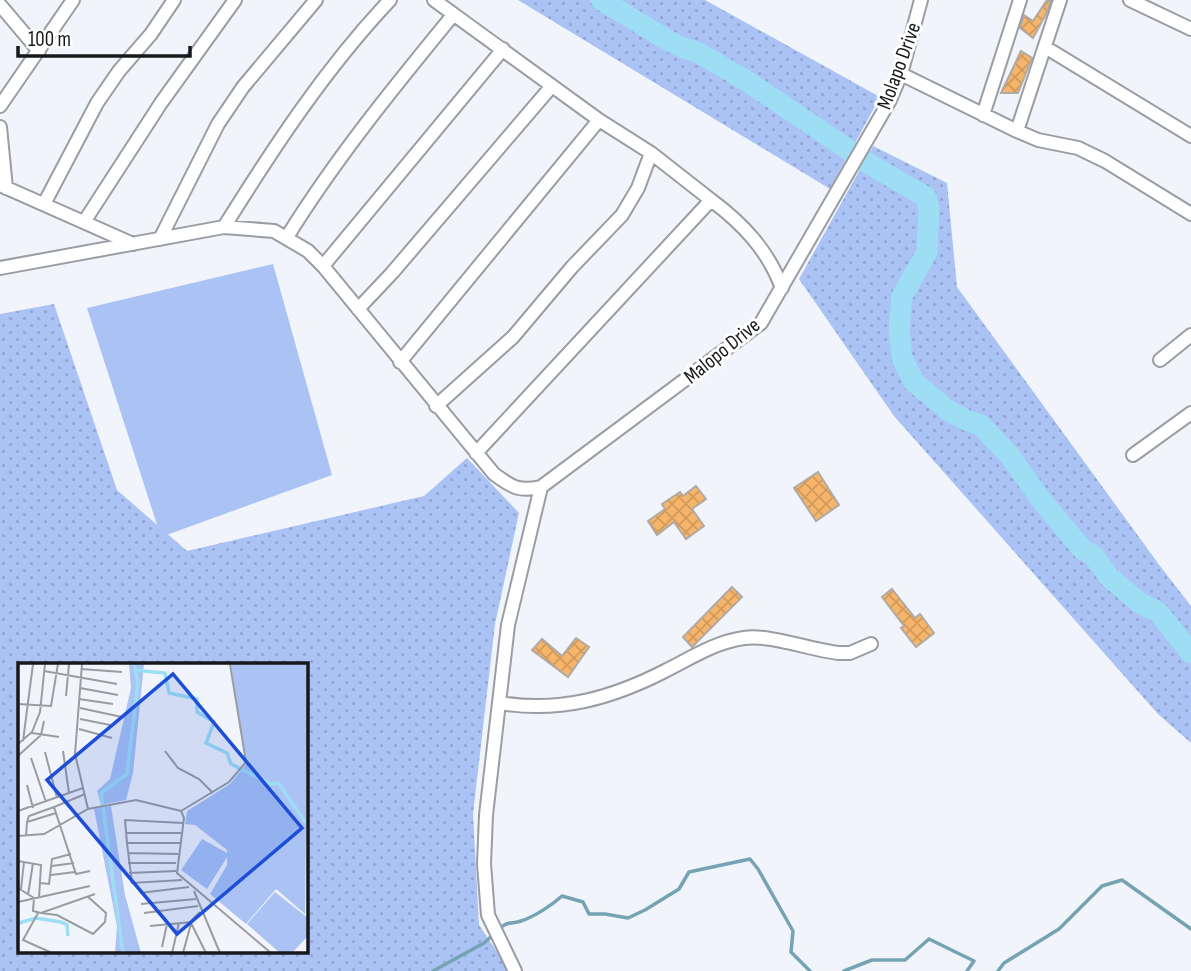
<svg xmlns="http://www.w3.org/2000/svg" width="1191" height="971" font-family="'Sofia Sans Condensed',sans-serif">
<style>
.grass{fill:url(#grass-dots);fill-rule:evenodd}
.garden{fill:#aac2f4}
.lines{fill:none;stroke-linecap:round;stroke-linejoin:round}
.stream{stroke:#76a3b3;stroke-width:3.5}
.river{stroke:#9edef5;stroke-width:21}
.building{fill:url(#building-cross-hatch);stroke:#afaaa5;stroke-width:2}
.minor-casing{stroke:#9a9da3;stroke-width:16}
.minor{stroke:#fff;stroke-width:12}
.labels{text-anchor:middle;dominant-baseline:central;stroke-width:6;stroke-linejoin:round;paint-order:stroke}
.street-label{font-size:21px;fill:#17181a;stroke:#fff}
.inset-river{fill:none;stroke:#9edef5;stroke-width:3.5}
.inset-road{fill:none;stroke:#9a9ca0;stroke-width:2}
.view{fill:#1d4ed8;fill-opacity:0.15;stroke:#1d4ed8;stroke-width:3.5}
.inset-edge{fill:none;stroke:#17181a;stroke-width:3.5}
</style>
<defs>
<pattern id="grass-dots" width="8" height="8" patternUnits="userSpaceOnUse" patternTransform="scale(1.75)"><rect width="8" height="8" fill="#aac2f4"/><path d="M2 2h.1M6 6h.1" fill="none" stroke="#92a6d1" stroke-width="1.8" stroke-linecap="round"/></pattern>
<pattern id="building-cross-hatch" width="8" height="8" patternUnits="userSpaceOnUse" patternTransform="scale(1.75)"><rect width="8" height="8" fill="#f6b56a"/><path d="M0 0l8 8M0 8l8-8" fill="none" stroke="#d29b5b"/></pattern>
</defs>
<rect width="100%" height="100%" fill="#f1f4fa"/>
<!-- grass -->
<path class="grass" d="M518,0H705L880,97L830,189Z
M873,146L947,183L957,287L1160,566L1191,606V743L1158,714L894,416L799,279Z
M54,304L117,490L187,551L424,496L467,458L519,513L495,624L473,814L479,925L510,971H0V314ZM19,665H306V952H19Z"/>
<!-- garden -->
<path class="garden" d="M273,264L332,475L161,537L87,308Z"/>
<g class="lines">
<!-- stream -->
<path class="stream" d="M499,929C507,921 512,924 521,921C534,917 552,905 562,896L583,902L589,914H605L628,918L645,910L679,889L689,872L750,859L758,869L793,931L791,952L810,971
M433,971L484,943L494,934
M844,971L872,960H905L929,939L974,961L967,971
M998,971L1004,963L1059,929L1102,886L1122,880L1191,929"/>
<!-- river -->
<path class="river" d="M601,0L664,38L681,47L699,53L747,81L871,165L926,197L929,209L927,252L902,296L899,329L902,358L914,382L949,411L966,420L981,425L1010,456L1042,501L1082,549L1094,556L1109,577L1140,603L1158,612L1191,653"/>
</g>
<!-- building -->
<path class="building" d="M1047,0L1051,1L1046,14L1033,38L1020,28L1024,15L1033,21Z
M1021,51L1032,58L1018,93H1001Z
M818,472L839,505L816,521L794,488Z
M696,486L706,499L692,509L704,526L686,539L674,522L657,535L648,521L665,509L662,504L680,492L683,496Z
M732,587L742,597L692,647L683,637Z
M892,589L915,618L920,614L934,633L916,647L901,628L904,626L882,597Z
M576,638L589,647L568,677L532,650L542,639L562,656Z"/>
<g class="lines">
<defs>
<path id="minor" d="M1130,0L1191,29
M0,5L39,51
M1045,47L1191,136
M901,74L1017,131L1038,140L1078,148L1105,161L1191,214
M0,106L73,0
M983,115L1020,0
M0,127L6,188
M1017,131L1060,0
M0,185L133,244
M711,200C742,223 768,250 782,288
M44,204L97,103L119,71L151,34L174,0
M84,222L161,103L235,0
M224,227C274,147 325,69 390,0
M287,237C336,158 394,87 453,15
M160,239L218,124L243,87L316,0
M323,266L503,49
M0,268L224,227L274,231L308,251L323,266L494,474C512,487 518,492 541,487L761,323L890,100L901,74L921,0
M358,309L392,273L551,87
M1160,360L1191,335
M400,362L599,120L434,0
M436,406L513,337L572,267L622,215L638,188L651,153
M476,453L711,200L651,153L599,120
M1133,455L1191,413
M500,703C560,713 612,698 665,671C691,658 715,642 744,638C769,634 811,650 839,653H850L871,644
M515,971L488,915L484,864L486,815L508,625L541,487"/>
</defs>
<!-- minor casing -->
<use href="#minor" class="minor-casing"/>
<!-- minor -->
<use href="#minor" class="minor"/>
</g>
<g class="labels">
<!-- street labels -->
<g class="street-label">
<text transform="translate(899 66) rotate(-70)">Molapo Drive</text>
<text transform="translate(722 351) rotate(-39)">Malopo Drive</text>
</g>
</g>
<!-- overview -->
<g transform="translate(18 663)">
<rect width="290" height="290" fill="#f1f4fa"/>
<path d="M111,1H126L115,110L108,137L83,142L79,128L92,116L113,25ZM213,1H290L287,251L258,226L228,261L192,231L209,202V187L177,162L167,161L169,148L212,121L228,101ZM93,143L107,232L123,290H97L99,263L76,146Z" fill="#aac2f4"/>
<path d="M184,176L211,191L189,226L163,207ZM257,229L290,255V273L274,290H262L229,261Z" fill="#aac2f4"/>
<path class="inset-river" d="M115,7L147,10L151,30L179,36V49L196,59L188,80L209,90L213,101L253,121L260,120L291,164M1,260L18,255L43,259L49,262L50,273M105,290L83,130L109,111L120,20L116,1"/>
<path class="inset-road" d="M64,1L57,91L70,146M63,6L104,9M26,8L99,21M62,25L100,32M48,33L51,1M61,36L95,41M0,41L33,43L40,1M62,45L104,54M62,56L92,62M61,66L94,75M14,70L41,74M5,78L15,1M0,81L14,69L22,49L27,1M45,88L51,130M147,88L160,105L181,116L195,130M27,89L39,135M1,92L23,72L26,58M13,95L28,139M9,122L15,145M67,131L36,144L58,211L72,208M0,148L65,125M163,148L166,155L159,210L253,290M163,148L211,119L228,99L212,1M9,159L11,153L36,144M108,170H164M0,173L26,171L70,146L118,137L163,148M8,173L9,159L38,150M109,180L107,157L165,160M162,180H109L114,220L164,217M110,190L160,191M0,198L23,202L21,235M110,200H158M34,203L56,200M111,210L158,208M33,212L57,209M22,220L31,221L34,196L53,191M0,225L16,235L15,248L23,250L77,231M3,226L6,199M176,228L202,290M122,230L171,224M10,232L15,200M0,239L72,223M123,241L178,236M20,250L5,277L34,290M23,250L39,252L75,271L87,259L88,250L69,233M126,250L180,243M173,260L188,290M132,263L174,259M144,284L149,261M154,290L161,260M165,290L174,257L182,249"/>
<path class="view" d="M155,11L284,165L159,271L29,117Z"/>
<rect width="290" height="290" class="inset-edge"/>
</g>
<!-- scale -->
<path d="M18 46v10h172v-10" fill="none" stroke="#17181a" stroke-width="3.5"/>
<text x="28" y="46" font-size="21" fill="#17181a" stroke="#ffffff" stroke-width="5" paint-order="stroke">100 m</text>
</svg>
